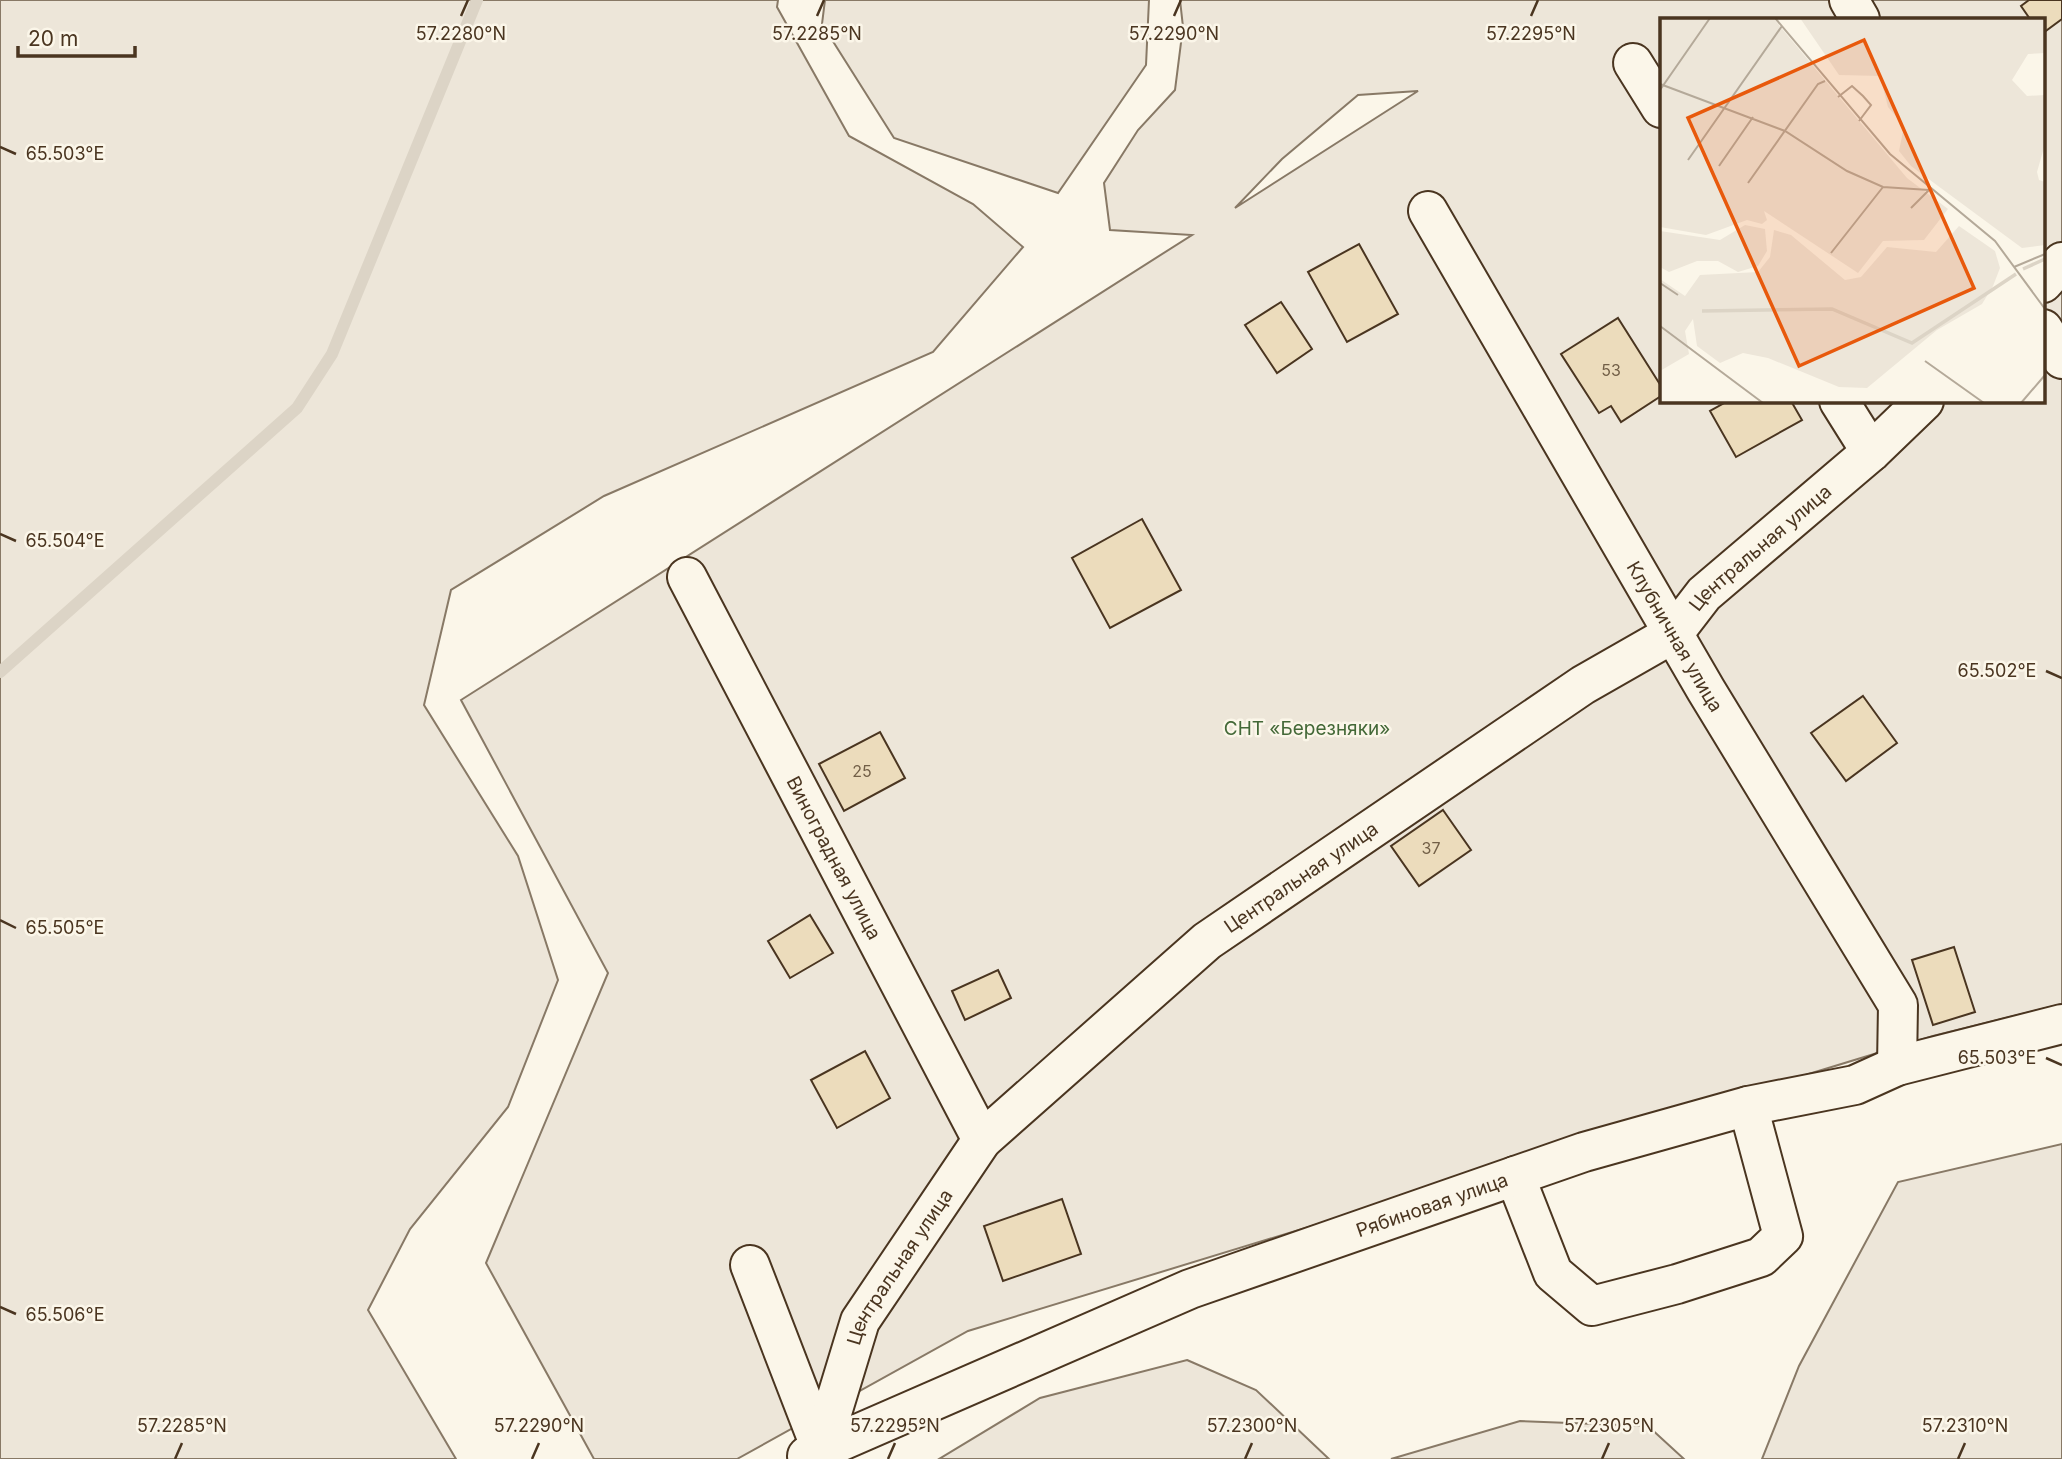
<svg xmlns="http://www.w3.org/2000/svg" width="2062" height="1459" font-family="Inter,sans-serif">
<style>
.green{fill:#ede6d9;stroke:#887966;stroke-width:2;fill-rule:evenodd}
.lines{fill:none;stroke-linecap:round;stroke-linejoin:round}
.stream{stroke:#dcd4c6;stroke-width:12}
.building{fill:#ecdcbc;stroke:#4a3520;stroke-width:2}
.minor-casing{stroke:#4a3520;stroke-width:42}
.minor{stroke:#fbf6e9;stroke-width:38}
.ticks{fill:none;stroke:#4a3520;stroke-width:2.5}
.labels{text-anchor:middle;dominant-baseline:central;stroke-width:5;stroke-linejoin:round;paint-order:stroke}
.number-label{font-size:16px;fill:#725f47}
.street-label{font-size:19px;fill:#4a3520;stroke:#fbf6e9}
.park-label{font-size:19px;fill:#436837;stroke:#fbf6e9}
.inset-river{fill:none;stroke:#dcd4c6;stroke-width:3.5}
.inset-road{fill:none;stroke:#b4a999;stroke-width:2}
.view{fill:#e8590c;fill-opacity:0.15;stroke:#e8590c;stroke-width:3.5}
.inset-edge{fill:none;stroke:#4a3520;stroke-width:3.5}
.ticks-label{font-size:18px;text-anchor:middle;fill:#4a3520;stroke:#fbf6e9;stroke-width:5;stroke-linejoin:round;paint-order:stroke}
</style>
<rect width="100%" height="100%" fill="#fbf6e9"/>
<!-- green -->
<path class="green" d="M0,0H778L777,7L849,136L973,204L1023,247L933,352L604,496L451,590L424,705L518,856L558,980L508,1107L410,1229L368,1310L456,1459H0Z
M825,0H1149L1146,65L1058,193L894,138L822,24Z
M1180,0H2062V1004L1933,1036L968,1331L737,1459H594L486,1263L608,973L461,700L1192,235L1110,230L1104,183L1138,130L1175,90L1183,27ZM1661,19H2043V401H1661ZM1418,91L1235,208L1282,159L1358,95Z
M2062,1144V1459H1762L1799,1366L1898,1182Z
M1187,1360L1256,1390L1329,1459H939L1040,1398Z
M1520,1421L1648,1426L1684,1459H1391Z"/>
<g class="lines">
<!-- stream -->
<path class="stream" d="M0,672L297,408L332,354L477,0"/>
</g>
<!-- building -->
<path class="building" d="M2029,0H2062V19L2043,33V19H2030L2021,6Z
M1359,244L1398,314L1347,342L1308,272Z
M1281,302L1312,349L1277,373L1245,325Z
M1618,318L1661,386V396L1621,422L1611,406L1599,413L1561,354Z
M1728,401H1791L1802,420L1736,457L1710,411Z
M1142,519L1181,590L1110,628L1072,558Z
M1863,696L1897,743L1846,781L1811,733Z
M880,732L905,778L844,811L819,764Z
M1443,810L1471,850L1419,886L1391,846Z
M810,915L833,953L790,978L768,941Z
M1954,947L1975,1012L1933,1025L1912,960Z
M998,970L1011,998L965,1020L952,991Z
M865,1051L890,1098L837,1128L811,1080Z
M1062,1199L1081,1254L1003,1281L984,1226Z"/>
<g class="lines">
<defs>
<g id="minor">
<path d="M1849,0L1860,19"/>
<path d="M1633,63L1661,108"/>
<path id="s1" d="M1428,211L1706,690L1898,1005L1897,1066"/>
<path d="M2043,283L2062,262"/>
<path d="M2043,329L2062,359"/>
<path d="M1839,401L1871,452"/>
<path id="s2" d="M687,577L982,1140"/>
<path d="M1515,1176L1553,1273L1592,1306L1677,1284L1761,1257L1783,1236L1748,1106"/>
<path d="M750,1265L821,1449"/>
<path id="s3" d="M821,1449L860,1321L982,1140L1207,941L1583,685L1674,633L1704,594L1871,452L1924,401"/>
<path id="s4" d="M807,1456L1190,1289L1584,1152L1748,1106L1855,1085L1897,1066L2062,1024"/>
</g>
</defs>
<!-- minor casing -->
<use href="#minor" class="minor-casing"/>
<!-- minor -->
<use href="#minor" class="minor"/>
</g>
<!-- ticks -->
<path class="ticks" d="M461,16L468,0M817,16L824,0M1174,16L1181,0M1531,16L1538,0M0,147L16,154M0,534L16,541M2046,671L2062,678M0,920L16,928M2046,1058L2062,1065M0,1307L16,1314M175,1459L182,1443M532,1459L539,1443M888,1459L895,1443M1245,1459L1252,1443M1602,1459L1609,1443M1958,1459L1965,1443"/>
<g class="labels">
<!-- number labels -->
<g class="number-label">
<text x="1611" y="370">53</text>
<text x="862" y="771">25</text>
<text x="1431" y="848">37</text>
</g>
<!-- street labels -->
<g class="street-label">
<text stroke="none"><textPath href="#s3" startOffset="1334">Центральная улица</textPath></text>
<text stroke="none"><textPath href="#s1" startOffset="492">Клубничная улица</textPath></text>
<text stroke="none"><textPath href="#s2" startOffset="317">Виноградная улица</textPath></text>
<text stroke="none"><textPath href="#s3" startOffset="766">Центральная улица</textPath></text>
<text stroke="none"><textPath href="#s4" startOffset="674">Рябиновая улица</textPath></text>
<text stroke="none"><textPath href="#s3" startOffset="200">Центральная улица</textPath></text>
</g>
<!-- park labels -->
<g class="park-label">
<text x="1307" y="728">СНТ «Березняки»</text>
</g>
</g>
<!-- overview -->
<g transform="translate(1660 18)">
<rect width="385" height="385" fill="#fbf6e9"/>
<path d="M0,0H113L247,160L288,191L264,222L223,223L198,255L104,193L107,202L102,206L87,202L46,217L0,209ZM140,0H385V35L368,36L352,62L367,78L385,77V126L377,154L379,162L385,164V227L362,230L251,148L239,133L244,108L228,89L220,58L179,57ZM85,207L105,211L107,233L98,248L78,254L58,243H37L9,254L0,249V213L60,222ZM299,208L335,233L340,250L333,268L322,286L277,312L207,370L179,369L108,340L83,335L60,345L37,328L33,301L25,313L29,336L0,353V261L25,278L40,257L98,254L110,239L114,212L131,217L185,262L201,259L227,229L276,234Z" fill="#ede6d9"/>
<path class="inset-river" d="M363,251L385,241M42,293L172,291L252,325L356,256"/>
<path class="inset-road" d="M115,0L230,136L335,223L385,291M0,66L125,113L187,153L223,169L269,172M0,72L50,0M178,79L192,68L203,78L211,87L199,103M28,142L122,8M59,148L93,99M88,165L158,66L165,63M251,190L269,172M171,235L223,169M354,249L385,236M0,265L18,277M0,308L103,385M265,343L324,385M361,385L385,357"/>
<path class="view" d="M204,22L314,270L139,348L28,100Z"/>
<rect width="385" height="385" class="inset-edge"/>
</g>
<g class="ticks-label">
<text x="461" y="40">57.2280°N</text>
<text x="817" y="40">57.2285°N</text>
<text x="1174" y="40">57.2290°N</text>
<text x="1531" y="40">57.2295°N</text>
<text x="65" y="160">65.503°E</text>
<text x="65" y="547">65.504°E</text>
<text x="1997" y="677">65.502°E</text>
<text x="65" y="934">65.505°E</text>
<text x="1997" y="1064">65.503°E</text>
<text x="65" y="1321">65.506°E</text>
<text x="182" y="1432">57.2285°N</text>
<text x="539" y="1432">57.2290°N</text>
<text x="895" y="1432">57.2295°N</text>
<text x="1252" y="1432">57.2300°N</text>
<text x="1609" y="1432">57.2305°N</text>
<text x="1965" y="1432">57.2310°N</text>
</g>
<!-- scale -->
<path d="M18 46v10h117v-10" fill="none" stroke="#4a3520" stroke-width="3.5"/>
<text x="28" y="46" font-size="21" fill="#4a3520" stroke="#fbf6e9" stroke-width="5" paint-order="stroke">20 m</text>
</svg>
